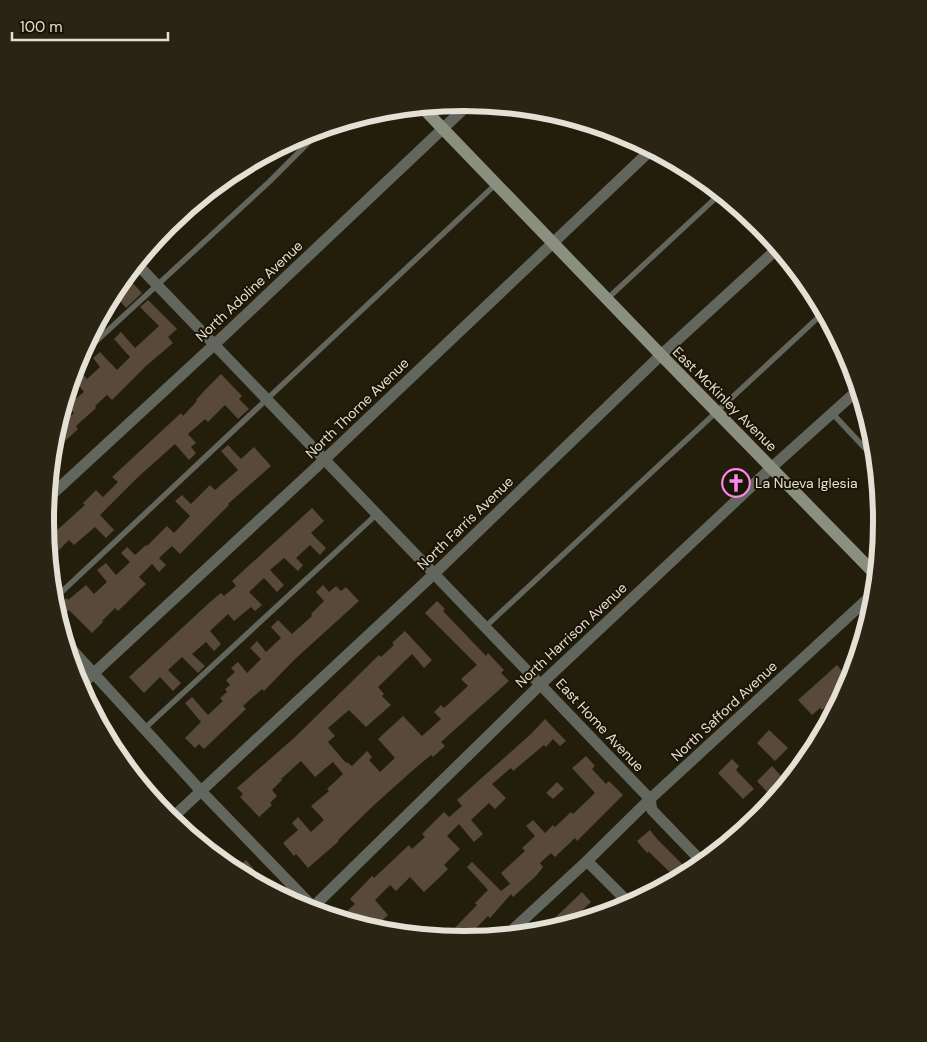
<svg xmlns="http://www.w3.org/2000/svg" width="927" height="1042" font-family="'DM Sans',sans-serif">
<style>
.built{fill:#2d250c}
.building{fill:#58493a}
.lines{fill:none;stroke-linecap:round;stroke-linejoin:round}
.service{stroke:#63665d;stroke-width:5.5}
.minor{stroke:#63665d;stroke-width:11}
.secondary{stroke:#8b8f80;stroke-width:12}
.labels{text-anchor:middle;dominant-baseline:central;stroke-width:4;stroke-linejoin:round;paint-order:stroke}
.street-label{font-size:14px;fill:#e4e0d5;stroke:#1a1404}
.poi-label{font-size:14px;fill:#e4e0d5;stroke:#1a1404;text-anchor:start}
.rim{fill:none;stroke:#e4e0d5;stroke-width:6}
</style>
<rect width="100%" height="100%" fill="#231e0c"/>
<!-- built -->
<path class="built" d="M735,825L742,831L708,859L703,855Z"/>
<!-- building -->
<path class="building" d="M126,276L142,293L126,308L119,300L123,297L115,289Z
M148,300L177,329L168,337L173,343L146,366L112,400L107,395L95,406L96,408L76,426L78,429L52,453L56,429L74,413L67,406L84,392L72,377L73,373L78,369L87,379L100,367L93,358L100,352L117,370L130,357L114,339L121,332L135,348L159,326L140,307Z
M221,374L242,396L239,399L249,409L238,419L225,405L208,422L205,419L188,434L196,443L191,447L196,453L189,460L175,444L137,478L100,515L114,530L106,538L95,527L74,545L69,540L49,560L47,539L85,505L83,503L96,490L103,497L118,482L112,477L181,413L183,416L197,401L196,400L204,391Z
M228,445L241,459L254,447L271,466L228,504L229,505L180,554L172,546L159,558L166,565L159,572L152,564L139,577L146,584L118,611L115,608L102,621L103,622L92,633L69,610L66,613L58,605L67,598L68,600L86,585L94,594L107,582L97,570L106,563L116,575L130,562L121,553L127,547L135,555L146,545L147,546L167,526L174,533L190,516L175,501L182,495L191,504L210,485L215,490L238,470L221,451Z
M312,508L324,521L311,533L326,548L320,555L310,545L296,558L303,565L298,571L284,558L270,570L284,585L277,592L264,578L249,592L262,605L255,611L251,607L234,621L228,614L210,631L221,644L214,651L206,642L192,654L205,666L198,673L182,657L168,670L181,683L173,691L160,677L144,693L129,677L209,603L221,593L224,596L236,586L232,581Z
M323,585L329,592L336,586L341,591L346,587L359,601L294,660L264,691L262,689L243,706L246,709L204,749L199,744L195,748L185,738L201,722L185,703L192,697L208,715L223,701L220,698L227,692L225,689L230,685L226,680L235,672L231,668L238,662L247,673L261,659L250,648L257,641L266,652L281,638L271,627L278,620L292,634L312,616L311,614L324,601L316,592Z
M437,601L445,609L443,611L486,656L488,653L504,670L501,673L509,681L441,742L445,746L433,757L431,755L412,771L373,806L338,840L339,841L308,868L296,854L294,856L283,843L298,830L292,823L298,817L311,832L324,820L311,806L329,791L327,789L343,774L333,762L315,777L301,761L281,779L282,780L272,790L277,796L270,803L272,805L259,817L240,797L243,794L237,788L294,738L379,655L381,657L394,645L392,643L405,631L432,660L424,668L412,654L378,687L384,694L382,696L391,705L366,727L349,710L328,728L335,736L328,742L346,763L347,762L352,766L367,751L372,757L369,760L380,772L395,758L378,739L403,716L422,736L441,719L434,712L441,705L444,708L468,686L461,679L477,665L425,613Z
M837,665L850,681L847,687L822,710L820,708L812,715L798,700Z
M545,719L566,741L560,746L553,739L546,747L544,745L513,771L511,768L492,784L506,798L495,809L489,803L471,820L483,834L474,842L459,824L447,836L460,849L444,865L448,869L441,876L424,892L410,877L396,891L390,885L375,900L388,915L373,929L366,927L359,920L357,921L347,911L355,904L350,899L372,876L374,878L409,845L412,849L425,837L422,834L444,812L449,817L462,806L457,800L532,733Z
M769,730L788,748L775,761L757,743Z
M586,756L595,766L592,769L606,784L609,781L623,795L577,841L575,838L555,857L551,853L540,863L543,867L537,875L513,897L511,894L490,918L488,916L465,939L445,938L477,905L475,903L488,890L467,867L472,862L501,891L510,884L501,873L525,851L522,848L535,836L526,826L533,820L545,833L553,825L555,827L571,812L573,814L595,793L572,768Z
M732,759L739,766L736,770L754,789L743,799L718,773Z
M772,766L783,778L767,792L757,781Z
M557,782L564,789L553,799L546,793Z
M650,830L658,840L690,872L677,879L649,852L647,853L637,841Z
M246,860L254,869L245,877L237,868Z
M582,892L591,902L567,925L540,932Z"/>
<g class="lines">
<!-- service -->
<path class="service" d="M607,299L721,193
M78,358L269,182L323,128
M832,413L876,460
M53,600L496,184
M484,628L824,312
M144,729L377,514"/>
<!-- minor -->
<path class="minor" d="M136,263L650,799L652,810L703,863
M47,499L215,344L470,103
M65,642L201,791L317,911
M80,686L324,460L652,149
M171,819L435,573L661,355L778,248
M587,861L630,904
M310,910L541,684L771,468L859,389
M507,935L587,861L650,799L875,592"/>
<!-- secondary -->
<path class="secondary" d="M422,107L661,355L877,576"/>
</g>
<!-- icons -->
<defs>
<symbol id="church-ring" viewBox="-11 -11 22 22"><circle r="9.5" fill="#1a1404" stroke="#f888eb" stroke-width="1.5"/><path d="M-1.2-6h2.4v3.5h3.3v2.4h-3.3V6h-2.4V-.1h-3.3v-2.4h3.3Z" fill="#f888eb"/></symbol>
</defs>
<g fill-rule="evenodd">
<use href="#church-ring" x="720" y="467" width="32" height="32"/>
</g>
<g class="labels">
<!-- street labels -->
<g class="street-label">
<text transform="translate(249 291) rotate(-43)">North Adoline Avenue</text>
<text transform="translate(725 399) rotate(45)">East McKinley Avenue</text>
<text transform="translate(357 408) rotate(-44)">North Thorne Avenue</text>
<text transform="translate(465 523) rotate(-44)">North Farris Avenue</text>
<text transform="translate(571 635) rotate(-43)">North Harrison Avenue</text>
<text transform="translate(724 711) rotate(-43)">North Safford Avenue</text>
<text transform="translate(600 725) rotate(47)">East Home Avenue</text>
</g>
<!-- poi labels -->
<g class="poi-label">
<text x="755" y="483">La Nueva Iglesia</text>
</g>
</g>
<!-- crop -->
<path d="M0 0H927V1042H0ZM463 111H464A409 409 0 0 1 873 520V522A409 409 0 0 1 464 931H463A409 409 0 0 1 54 522V520A409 409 0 0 1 463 111Z" fill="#2a2415" fill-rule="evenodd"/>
<path class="rim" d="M463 111H464A409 409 0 0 1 873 520V522A409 409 0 0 1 464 931H463A409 409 0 0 1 54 522V520A409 409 0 0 1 463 111Z"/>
<!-- scale -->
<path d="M12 32v8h156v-8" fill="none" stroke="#e4e0d5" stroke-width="2.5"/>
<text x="20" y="32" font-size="15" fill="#e4e0d5" stroke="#1a1404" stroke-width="4" paint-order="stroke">100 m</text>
</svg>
